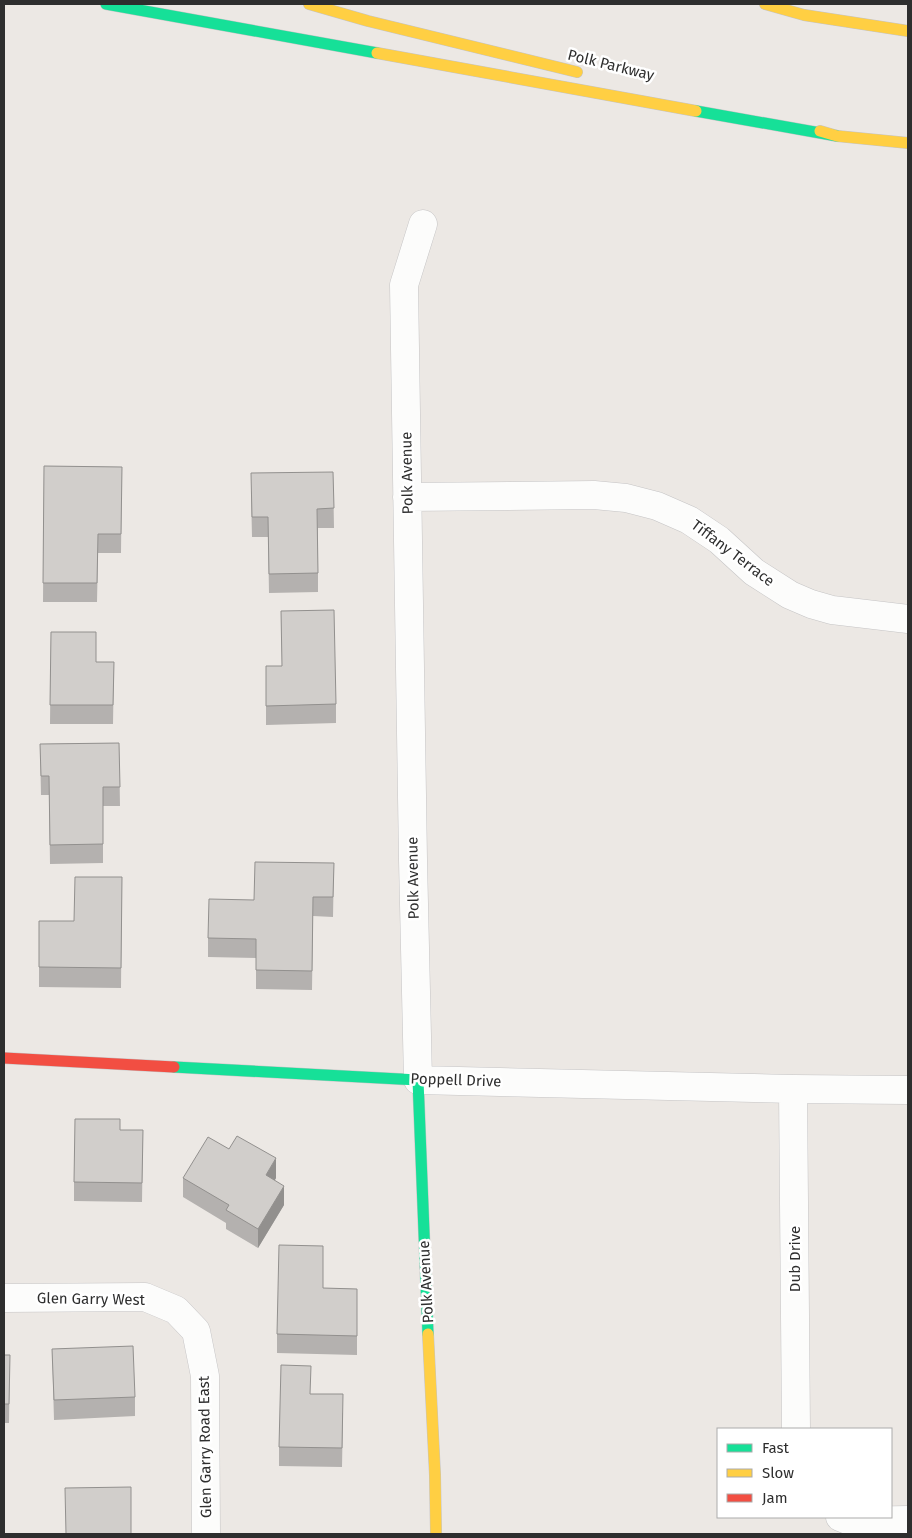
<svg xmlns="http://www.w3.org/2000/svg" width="912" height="1538" font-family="'Fira Sans',sans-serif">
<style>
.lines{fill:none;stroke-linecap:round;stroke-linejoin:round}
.street-casing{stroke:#c5c4c5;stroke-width:29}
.fast-casing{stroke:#c5c4c5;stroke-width:12}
.slow-casing{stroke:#c5c4c5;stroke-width:12}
.jam-casing{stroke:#c5c4c5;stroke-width:12}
.street{stroke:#fcfcfb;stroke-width:28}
.fast{stroke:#16e098;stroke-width:11}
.slow{stroke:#ffcf43;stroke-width:11}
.jam{stroke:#f24e42;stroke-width:11}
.wall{fill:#b4b1af}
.shaded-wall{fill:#92908e}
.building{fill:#d1cecb;stroke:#92908e}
.labels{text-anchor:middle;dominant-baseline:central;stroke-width:5;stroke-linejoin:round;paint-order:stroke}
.street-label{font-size:15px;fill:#2e2e2e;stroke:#fff}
</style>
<rect width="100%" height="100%" fill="#ece8e4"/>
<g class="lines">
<defs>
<path id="street" d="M423,224L404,285L413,860L418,1080L793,1089L908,1090
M407,497L594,495L626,498L657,506L689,520L719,540L754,572L790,595L811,604L832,610L908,619
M793,1089L796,1429
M4,1298L145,1297L176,1310L196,1331L205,1376L206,1534
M840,1517L850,1521L908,1520"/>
<path id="fast" d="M106,4L377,53
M696,111L837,136
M174,1067L418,1080L428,1334"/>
<path id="slow" d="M309,4L368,21L577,72
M765,4L804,15L908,31
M377,53L696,111
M820,131L837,136L908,143
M428,1334L435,1475L436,1534"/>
<path id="jam" d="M4,1058L174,1067"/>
</defs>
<!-- street casing -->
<use href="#street" class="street-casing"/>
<!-- fast casing -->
<use href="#fast" class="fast-casing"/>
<!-- slow casing -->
<use href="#slow" class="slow-casing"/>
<!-- jam casing -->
<use href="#jam" class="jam-casing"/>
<!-- street -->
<use href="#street" class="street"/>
<!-- fast -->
<use href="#fast" class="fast"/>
<!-- slow -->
<use href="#slow" class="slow"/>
<!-- jam -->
<use href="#jam" class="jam"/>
</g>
<!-- wall -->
<path class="wall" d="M44,466L122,467L121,553H98L97,602H43Z
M333,472L334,528H318V592L269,593L268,537H252L251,492Z
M281,611L336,704V723L266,725V666H282Z
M51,632L96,662H114L113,724H50Z
M119,743L120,806H103V863L50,864L49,795H41L40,744Z
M334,863L333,917L313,916L312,990L256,989V958L208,957V938L254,900Z
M122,877L121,988L39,987V921H74Z
M120,1130H143L142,1202L74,1201V1182Z
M183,1178H276L275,1180L284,1205L258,1248L226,1229V1223L183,1197Z
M323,1288L357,1289V1355L277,1353V1334Z
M52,1349L135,1397V1416L54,1420Z
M4,1355H10L9,1423H4Z
M311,1394L343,1413L342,1467L279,1466V1447Z"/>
<!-- shaded-wall -->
<path class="shaded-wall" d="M276,1158V1178L266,1194V1175Z
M284,1186V1205L258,1248V1229Z"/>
<!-- building -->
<path class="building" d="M44,466L122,467L121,534H98L97,583H43Z
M333,472L334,508L317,509L318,573L269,574L268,517H252L251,473Z
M334,610L336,704L266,706V666H282L281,611Z
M51,632H96V662H114L113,705H50Z
M119,743L120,787H103V844L50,845L49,776H41L40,744Z
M255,862L334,863L333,897H313L312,971L256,970V939L208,938L209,899L254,900Z
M75,877H122L121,968L39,967V921H74Z
M75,1119H120V1130H143L142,1183L74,1182Z
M237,1136L276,1158L266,1175L284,1186L258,1229L226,1210L229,1205L183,1178L208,1137L229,1149Z
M279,1245L323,1246V1288L357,1289V1336L277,1334Z
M133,1346L135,1397L54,1400L52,1349Z
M4,1355H10L9,1404H4Z
M281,1365L311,1366L310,1394H343L342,1448L279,1447Z
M131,1487V1534H66L65,1488Z"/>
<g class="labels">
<!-- street labels -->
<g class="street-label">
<text transform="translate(611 65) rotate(14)">Polk Parkway</text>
<text transform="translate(407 473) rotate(-91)">Polk Avenue</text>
<text transform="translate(733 553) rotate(37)">Tiffany Terrace</text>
<text transform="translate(413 878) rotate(-91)">Polk Avenue</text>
<text transform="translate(456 1080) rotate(2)">Poppell Drive</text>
<text transform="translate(795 1259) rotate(-90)">Dub Drive</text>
<text transform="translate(426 1282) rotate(-93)">Polk Avenue</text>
<text transform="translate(91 1299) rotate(1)">Glen Garry West</text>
<text transform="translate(205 1447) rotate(-91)">Glen Garry Road East</text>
</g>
</g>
<!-- border -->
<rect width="912" height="1538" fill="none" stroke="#2e2e2e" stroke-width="10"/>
<!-- legend -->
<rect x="717" y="1428" width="175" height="90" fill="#ffffff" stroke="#ababab"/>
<rect x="727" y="1444" width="25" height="8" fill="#16e098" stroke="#ababab"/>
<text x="762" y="1453" font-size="15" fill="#2e2e2e">Fast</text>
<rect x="727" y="1469" width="25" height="8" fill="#ffcf43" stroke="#ababab"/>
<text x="762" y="1478" font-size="15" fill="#2e2e2e">Slow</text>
<rect x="727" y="1494" width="25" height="8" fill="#f24e42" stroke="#ababab"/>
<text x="762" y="1503" font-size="15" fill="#2e2e2e">Jam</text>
</svg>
